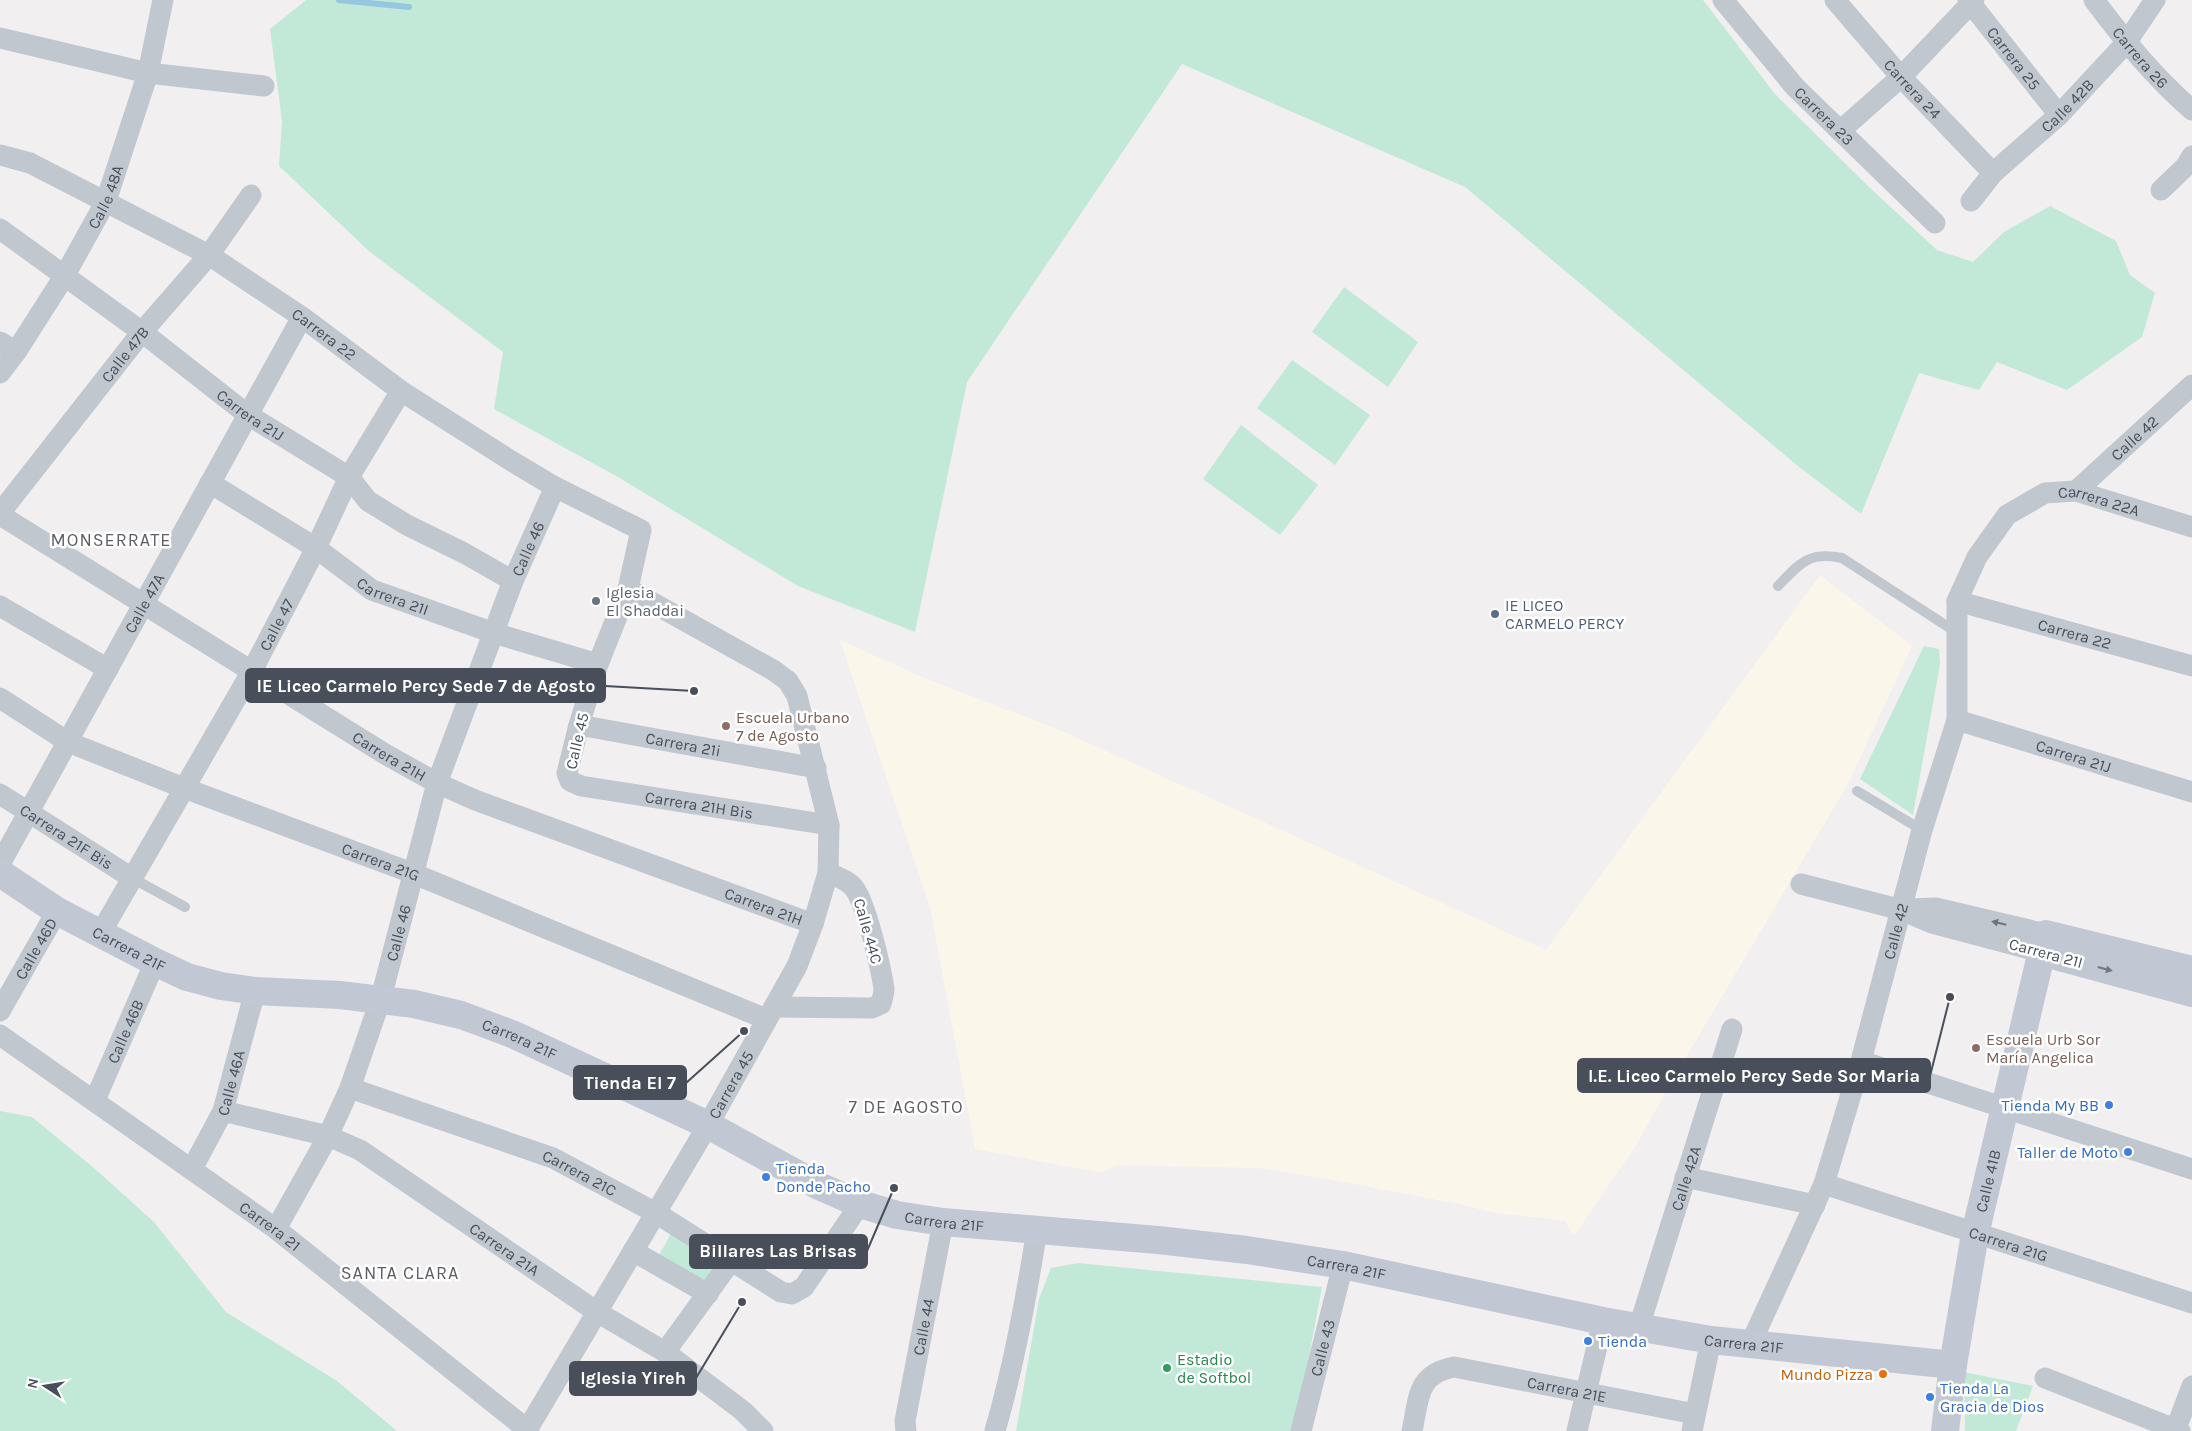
<svg xmlns="http://www.w3.org/2000/svg" width="2192" height="1431" font-family="Karla,sans-serif">
<style>
.commercial{fill:#faf7ea}
.green{fill:#c2e9d7}
.lines{fill:none;stroke-linecap:round;stroke-linejoin:round}
.stream{stroke:#95c7e1;stroke-width:6}
.lane{stroke:#c1c7cf;stroke-width:10}
.street{stroke:#c1c7cf;stroke-width:21}
.secondary{stroke:#c2c8d3;stroke-width:28}
.oneway{fill:#6d737d}
.oneway2{fill:#737984}
.worship-dot{fill:#6b7280;stroke:#fff;stroke-width:2}
.service-dot{fill:#5c6f8a;stroke:#fff;stroke-width:2}
.education-dot{fill:#8d6e63;stroke:#fff;stroke-width:2}
.shop-dot{fill:#3f7fe0;stroke:#fff;stroke-width:2}
.leisure-dot{fill:#2e9e5b;stroke:#fff;stroke-width:2}
.food-dot{fill:#e8710a;stroke:#fff;stroke-width:2}
.labels{text-anchor:middle;dominant-baseline:central;stroke-width:5;stroke-linejoin:round;paint-order:stroke}
.street-label{font-size:16px;fill:#494f5a;stroke:#fff}
.worship-label{font-size:16px;fill:#5b616d;stroke:#fff;text-anchor:start}
.service-label{font-size:16px;fill:#4e5e75;stroke:#fff;text-anchor:start}
.education-label{font-size:16px;fill:#785e54;stroke:#fff;text-anchor:start}
.shop-label{font-size:16px;fill:#366cbe;stroke:#fff;text-anchor:start}
.leisure-label{font-size:16px;fill:#27864d;stroke:#fff;text-anchor:start}
.food-label{font-size:16px;fill:#c56008;stroke:#fff;text-anchor:end}
.neighbourhood-label{font-size:18px;letter-spacing:1px;fill:#5c5e63;stroke:#fff}
.leader{fill:none;stroke:#494f5a;stroke-width:2}
.callout-dot{fill:#494f5a;stroke:#fff;stroke-width:2}
.callout{fill:#494f5a;stroke:#494f5a;stroke-width:2}
.callout-label{font-size:18px;text-anchor:middle;font-weight:bold;fill:#fff}
</style>
<rect width="100%" height="100%" fill="#f1efef"/>
<!-- commercial -->
<path class="commercial" d="M1820,575L1912,646L1848,784L1679,1069L1635,1147L1574,1236L1565,1221L1491,1212L1459,1204L1333,1180L1258,1168L1115,1165L1102,1173L975,1149L930,907L840,640L924,678L1062,731L1546,950Z"/>
<!-- green -->
<path class="green" d="M306,0H1703L1775,94L1869,187L1937,250L1973,262L2004,232L2050,206L2116,241L2130,275L2155,293L2142,337L2067,390L1997,362L1979,390L1919,373L1861,514L1798,466L1465,187L1182,64L967,382L915,632L798,586L618,477L494,409L503,352L370,252L279,166L282,121L270,29Z
M1344,287L1418,342L1388,387L1312,332Z
M1292,360L1370,415L1335,465L1257,408Z
M1241,425L1318,485L1280,535L1203,479Z
M1924,646L1939,649L1940,664L1913,815L1860,779Z
M0,1111L32,1117L94,1168L154,1222L226,1312L337,1381L397,1431H0Z
M672,1232L725,1268L711,1288L658,1257Z
M1078,1263L1322,1287L1295,1431H1016L1039,1299L1051,1268Z
M1964,1372L2033,1386L2016,1431H1965Z"/>
<g class="lines">
<!-- stream -->
<path class="stream" d="M339,0L409,7"/>
<!-- lane -->
<path class="lane" d="M1778,586C1800,563 1809,551 1842,558L1956,632
M1857,791L1922,830
M132,878L185,907"/>
<!-- street -->
<g class="street">
<path id="s1" d="M1723,0L1795,87L1935,223"/>
<path id="s2" d="M1835,0L1901,77L1993,173"/>
<path id="s3" d="M1968,0L2059,115"/>
<path id="s4" d="M2094,0C2124,40 2154,77 2192,110"/>
<path d="M0,38L148,73L264,86"/>
<path d="M1840,131L1901,77L1974,0"/>
<path id="s5" d="M0,155L30,163L209,255L302,317L401,391L513,462L555,487L641,530L628,589L598,664L579,725L567,773L570,781L581,786L829,825"/>
<path d="M2161,190L2186,166L2192,156"/>
<path id="s6" d="M1971,201L1993,173L2059,115L2126,43L2155,0"/>
<path id="s7" d="M0,229L142,332L248,415L349,477L368,501L407,525L464,553L513,581"/>
<path d="M0,342L16,352"/>
<path id="s8" d="M0,373L16,352L65,275L106,201L148,73L163,0"/>
<path id="s9" d="M210,483L316,548L372,590L494,633L598,664"/>
<path id="s10" d="M2076,491L2192,385"/>
<path id="s11" d="M0,513L142,332L209,255L251,195"/>
<path id="s12" d="M0,515L385,754L437,783L475,800L813,924"/>
<path id="s13" d="M1957,601L2192,666"/>
<path d="M0,606L108,669"/>
<path id="s14" d="M0,698L68,742L184,788L412,873L766,1019"/>
<path id="s15" d="M1957,720L2192,792"/>
<path id="s16" d="M579,725L816,768"/>
<path id="s17" d="M0,794L132,878"/>
<path id="s18" d="M0,864L302,317"/>
<path d="M1801,884L1902,910L1932,923L2041,952"/>
<path d="M1907,909L1936,908L2046,934"/>
<path id="s19" d="M100,934L252,671L316,548L349,477L401,391"/>
<path d="M774,1007L872,1008L881,1004C882,999 884,994 884,989C881,968 866,903 854,888C848,880 837,877 828,873"/>
<path id="s20" d="M0,1011L57,911"/>
<path id="s21" d="M0,1035L276,1229L529,1431"/>
<path d="M1861,1061L2192,1169"/>
<path id="s22" d="M350,1088L553,1158L656,1213L781,1292L792,1294L804,1287L860,1204"/>
<path id="s23" d="M95,1100L155,962"/>
<path id="s24" d="M223,1111L328,1136L360,1150L597,1312L665,1352L743,1411L763,1431"/>
<path id="s25" d="M192,1169L223,1111L255,991"/>
<path d="M1685,1177L1815,1205"/>
<path id="s26" d="M1824,1184L2192,1303"/>
<path id="s27" d="M276,1229L328,1136L350,1088L381,998L437,783L513,581L555,487"/>
<path d="M633,1251L708,1294"/>
<path id="s28" d="M1639,1327L1732,1029"/>
<path id="s29" d="M1750,1345L1824,1184L1861,1061L1922,830L1957,720V601L1977,557L2007,515L2045,493L2076,491L2192,527"/>
<path d="M665,1352L731,1261"/>
<path d="M2045,1378L2180,1431"/>
<path id="s30" d="M527,1430L708,1125L797,966L813,924L828,873L829,825L797,696L788,681L773,670L628,589"/>
<path id="s31" d="M906,1431L905,1421L943,1222"/>
<path d="M995,1431C1014,1365 1026,1298 1037,1230"/>
<path id="s32" d="M1301,1431L1343,1265"/>
<path id="s33" d="M1412,1431C1419,1399 1416,1374 1454,1367L1695,1414"/>
<path d="M1577,1431L1603,1321"/>
<path d="M1692,1431L1711,1340"/>
<path d="M2175,1431L2192,1386"/>
</g>
<!-- secondary -->
<g class="secondary">
<path id="s34" d="M0,873L57,911L155,962L187,977L221,986L255,991L340,995L414,1004L461,1015L512,1034L708,1125L819,1186L860,1204L897,1215L943,1222L1158,1240L1247,1250L1343,1265L1603,1321L1711,1340L1953,1365"/>
<path d="M2041,952L2192,993"/>
<path id="s35" d="M1945,1431L1953,1365L1975,1234L2046,934L2192,970"/>
</g>
</g>
<!-- one-way arrows -->
<defs><path id="oneway-solid" d="M-6-.8H1V-3.2L6.5 0L1 3.2V.8H-6Z" transform="scale(1.25)"/></defs>
<use class="oneway" href="#oneway-solid" transform="translate(1999 923) rotate(-167)"/>
<use class="oneway2" href="#oneway-solid" transform="translate(2105 969) rotate(15)"/>
<!-- markers -->
<circle class="worship-dot" cx="596" cy="601" r="5"/>
<circle class="service-dot" cx="1495" cy="614" r="5"/>
<g class="education-dot">
<circle cx="726" cy="726" r="5"/>
<circle cx="1976" cy="1048" r="5"/>
</g>
<g class="shop-dot">
<circle cx="2109" cy="1105" r="5"/>
<circle cx="2128" cy="1152" r="5"/>
<circle cx="766" cy="1177" r="5"/>
<circle cx="1588" cy="1341" r="5"/>
<circle cx="1930" cy="1397" r="5"/>
</g>
<circle class="leisure-dot" cx="1167" cy="1368" r="5"/>
<circle class="food-dot" cx="1883" cy="1374" r="5"/>
<g class="labels">
<!-- street labels -->
<g class="street-label">
<text stroke="none"><textPath href="#s4" startOffset="74">Carrera 26</textPath></text>
<text stroke="none"><textPath href="#s3" startOffset="74">Carrera 25</textPath></text>
<text stroke="none"><textPath href="#s2" startOffset="118">Carrera 24</textPath></text>
<text stroke="none"><textPath href="#s6" startOffset="136">Calle 42B</textPath></text>
<text stroke="none"><textPath href="#s1" startOffset="154">Carrera 23</textPath></text>
<text stroke="none"><textPath href="#s8" startOffset="206">Calle 48A</textPath></text>
<text stroke="none"><textPath href="#s5" startOffset="372">Carrera 22</textPath></text>
<text stroke="none"><textPath href="#s11" startOffset="202">Calle 47B</textPath></text>
<text stroke="none"><textPath href="#s7" startOffset="312">Carrera 21J</textPath></text>
<text stroke="none"><textPath href="#s10" startOffset="79">Calle 42</textPath></text>
<text stroke="none"><textPath href="#s29" startOffset="978">Carrera 22A</textPath></text>
<text stroke="none"><textPath href="#s27" startOffset="728">Calle 46</textPath></text>
<text stroke="none"><textPath href="#s9" startOffset="216">Carrera 21I</textPath></text>
<text stroke="none"><textPath href="#s18" startOffset="298">Calle 47A</textPath></text>
<text stroke="none"><textPath href="#s19" startOffset="356">Calle 47</textPath></text>
<text stroke="none"><textPath href="#s13" startOffset="122">Carrera 22</textPath></text>
<text transform="translate(577 741) rotate(-77)">Calle 45</text>
<text stroke="none"><textPath href="#s16" startOffset="106">Carrera 21i</textPath></text>
<text stroke="none"><textPath href="#s12" startOffset="458">Carrera 21H</textPath></text>
<text stroke="none"><textPath href="#s15" startOffset="122">Carrera 21J</textPath></text>
<text stroke="none"><textPath href="#s5" startOffset="1140">Carrera 21H Bis</textPath></text>
<text stroke="none"><textPath href="#s17" startOffset="79">Carrera 21F Bis</textPath></text>
<text stroke="none"><textPath href="#s14" startOffset="416">Carrera 21G</textPath></text>
<text stroke="none"><textPath href="#s12" startOffset="862">Carrera 21H</textPath></text>
<text transform="translate(868 931) rotate(74)">Calle 44C</text>
<text stroke="none"><textPath href="#s27" startOffset="322">Calle 46</textPath></text>
<text stroke="none"><textPath href="#s29" startOffset="440">Calle 42</textPath></text>
<text stroke="none"><textPath href="#s20" startOffset="72">Calle 46D</textPath></text>
<text stroke="none"><textPath href="#s34" startOffset="150">Carrera 21F</textPath></text>
<text transform="translate(2046 953) rotate(15)">Carrera 21I</text>
<text stroke="none"><textPath href="#s23" startOffset="75">Calle 46B</textPath></text>
<text stroke="none"><textPath href="#s34" startOffset="555">Carrera 21F</textPath></text>
<text stroke="none"><textPath href="#s25" startOffset="95">Calle 46A</textPath></text>
<text stroke="none"><textPath href="#s30" startOffset="401">Carrera 45</textPath></text>
<text stroke="none"><textPath href="#s22" startOffset="245">Carrera 21C</textPath></text>
<text stroke="none"><textPath href="#s28" startOffset="156">Calle 42A</textPath></text>
<text stroke="none"><textPath href="#s35" startOffset="254">Calle 41B</textPath></text>
<text stroke="none"><textPath href="#s34" startOffset="1020">Carrera 21F</textPath></text>
<text stroke="none"><textPath href="#s21" startOffset="331">Carrera 21</textPath></text>
<text stroke="none"><textPath href="#s26" startOffset="194">Carrera 21G</textPath></text>
<text stroke="none"><textPath href="#s24" startOffset="318">Carrera 21A</textPath></text>
<text stroke="none"><textPath href="#s34" startOffset="1425">Carrera 21F</textPath></text>
<text stroke="none"><textPath href="#s31" startOffset="106">Calle 44</textPath></text>
<text stroke="none"><textPath href="#s34" startOffset="1830">Carrera 21F</textPath></text>
<text stroke="none"><textPath href="#s32" startOffset="86">Calle 43</textPath></text>
<text stroke="none"><textPath href="#s33" startOffset="199">Carrera 21E</textPath></text>
</g>
<!-- worship labels -->
<g class="worship-label">
<text x="606" y="592">Iglesia<tspan x="606" dy="18">El Shaddai</tspan></text>
</g>
<!-- service labels -->
<g class="service-label">
<text x="1505" y="605">IE LICEO<tspan x="1505" dy="18">CARMELO PERCY</tspan></text>
</g>
<!-- education labels -->
<g class="education-label">
<text x="736" y="717">Escuela Urbano<tspan x="736" dy="18">7 de Agosto</tspan></text>
<text x="1986" y="1039">Escuela Urb Sor<tspan x="1986" dy="18">María Angelica</tspan></text>
</g>
<!-- shop labels -->
<g class="shop-label">
<text x="2099" y="1105" text-anchor="end">Tienda My BB</text>
<text x="2118" y="1152" text-anchor="end">Taller de Moto</text>
<text x="776" y="1168">Tienda<tspan x="776" dy="18">Donde Pacho</tspan></text>
<text x="1598" y="1341">Tienda</text>
<text x="1940" y="1388">Tienda La<tspan x="1940" dy="18">Gracia de Dios</tspan></text>
</g>
<!-- leisure labels -->
<g class="leisure-label">
<text x="1177" y="1359">Estadio<tspan x="1177" dy="18">de Softbol</tspan></text>
</g>
<!-- food labels -->
<g class="food-label">
<text x="1873" y="1374">Mundo Pizza</text>
</g>
<!-- neighbourhood labels -->
<g class="neighbourhood-label">
<text x="111" y="540">MONSERRATE</text>
<text x="906" y="1107">7 DE AGOSTO</text>
<text x="400" y="1273">SANTA CLARA</text>
</g>
</g>
<!-- callouts -->
<path class="leader" d="M694 691L605 686M1950 997L1930 1076M744 1031L686 1083M894 1188L867 1251M742 1302L696 1378"/>
<g class="callout-dot">
<circle cx="694" cy="691" r="5"/>
<circle cx="1950" cy="997" r="5"/>
<circle cx="744" cy="1031" r="5"/>
<circle cx="894" cy="1188" r="5"/>
<circle cx="742" cy="1302" r="5"/>
</g>
<g class="callout">
<rect x="246" y="669" width="359" height="33" rx="5"/>
<rect x="1578" y="1059" width="352" height="33" rx="5"/>
<rect x="574" y="1066" width="112" height="33" rx="5"/>
<rect x="690" y="1235" width="177" height="33" rx="5"/>
<rect x="570" y="1362" width="126" height="33" rx="5"/>
</g>
<g class="callout-label">
<text x="426" y="692">IE Liceo Carmelo Percy Sede 7 de Agosto</text>
<text x="1754" y="1082">I.E. Liceo Carmelo Percy Sede Sor Maria</text>
<text x="630" y="1089">Tienda El 7</text>
<text x="778" y="1257">Billares Las Brisas</text>
<text x="633" y="1384">Iglesia Yireh</text>
</g>
<!-- north arrow -->
<g transform="translate(45 1386) rotate(282)" stroke="#ffffff" stroke-width="4" paint-order="stroke">
<path d="M0-4L9 19L0 12L-9 19Z" fill="#494f5a"/>
<text y="-8" font-size="14" font-weight="bold" text-anchor="middle" fill="#494f5a">N</text>
</g>
</svg>
